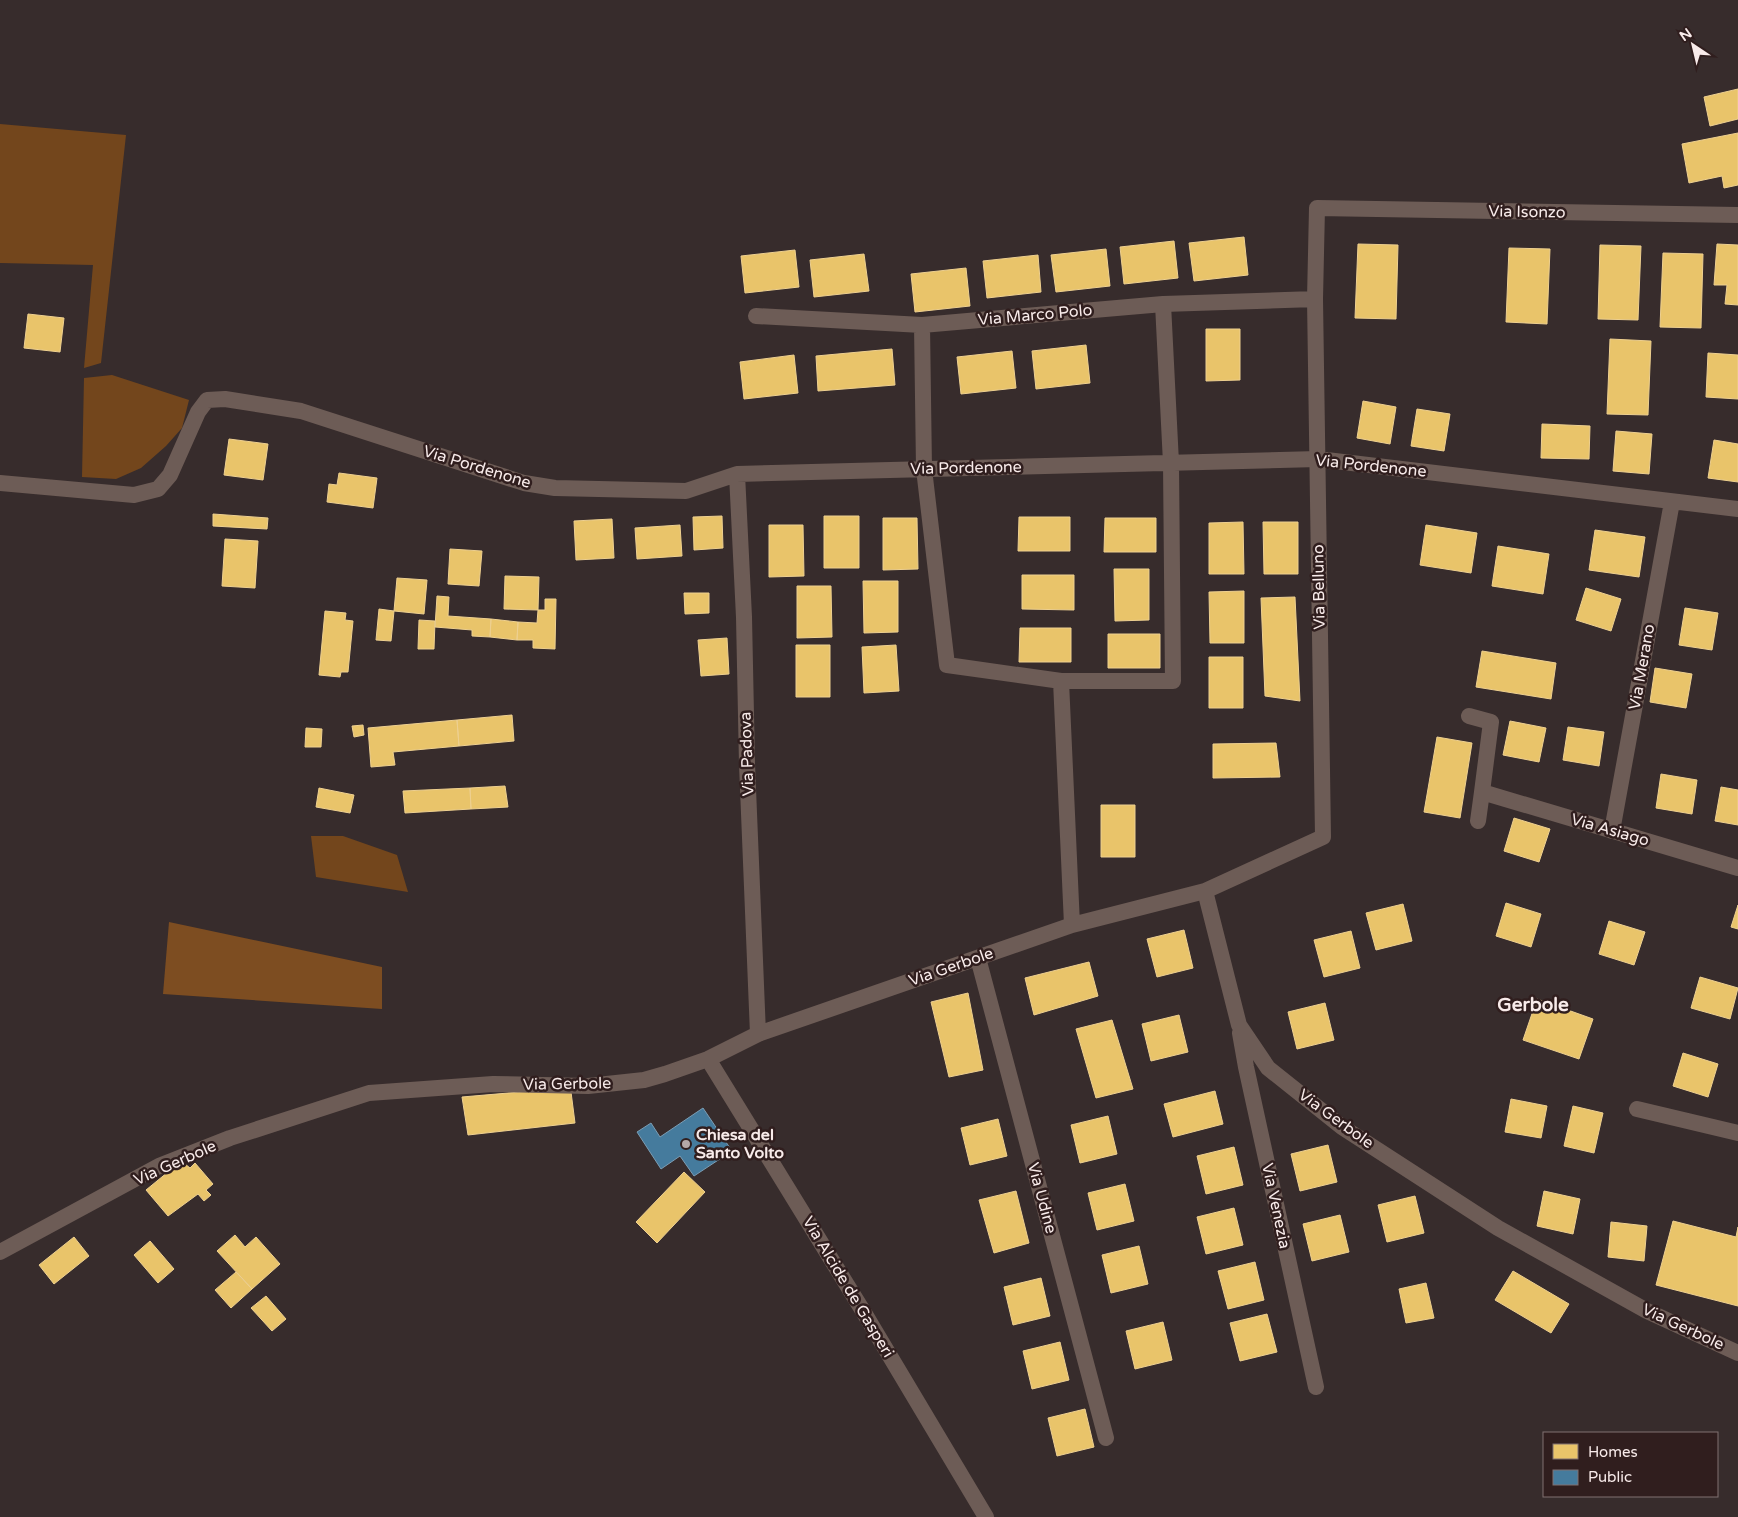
<svg xmlns="http://www.w3.org/2000/svg" width="1738" height="1517" font-family="'Varela Round',sans-serif">
<style>
.green{fill:#73461c}
.forest{fill:#7d4d21}
.homes{fill:#e9c46a;stroke:#eed090}
.public{fill:#457b9d;stroke:#7b9db4}
.lines{fill:none;stroke-linecap:round;stroke-linejoin:round}
.street{stroke:#6d5c56;stroke-width:16}
.poi-dot{fill:#b4a8a8;stroke:#301e1e;stroke-width:2}
.labels{text-anchor:middle;dominant-baseline:central;stroke-width:5;stroke-linejoin:round;paint-order:stroke}
.street-label{font-size:16px;fill:#f8ebea;stroke:#301e1e}
.poi-label{font-size:16px;font-weight:bold;fill:#f8ebea;stroke:#301e1e;text-anchor:start}
.quarter-label{font-size:19px;font-weight:bold;fill:#f8ebea;stroke:#301e1e}
</style>
<rect width="100%" height="100%" fill="#372c2c"/>
<!-- green -->
<path class="green" d="M0,124L126,135L101,363L84,368L93,265L0,263Z
M112,375L189,400L182,428L166,446L141,468L116,479L82,477L84,378Z
M311,836H343L397,855L408,892L316,877Z"/>
<!-- forest -->
<path class="forest" d="M169,922L382,967V1009L163,994Z"/>
<!-- homes -->
<path class="homes" d="M1738,89V119L1710,126L1704,97Z
M1738,133V185L1724,188L1722,176L1689,183L1682,144Z
M1244,237L1248,275L1194,281L1189,243Z
M1174,241L1178,278L1124,284L1120,247Z
M1358,244L1398,245L1396,319L1355,318Z
M1717,244L1738,245V305L1725,304L1727,285H1714Z
M1600,245L1641,246L1638,320L1598,319Z
M1509,248L1550,249L1547,324L1506,322Z
M1106,249L1110,286L1056,292L1051,255Z
M795,250L799,287L745,293L741,256Z
M1663,253L1703,254L1701,328L1660,327Z
M864,254L869,291L814,297L810,260Z
M1038,255L1041,292L987,298L983,261Z
M966,268L970,306L915,312L911,274Z
M28,314L64,318L60,352L24,348Z
M1206,329H1240V380L1206,381Z
M1610,339L1651,341L1648,415L1607,414Z
M1086,345L1090,383L1036,389L1032,351Z
M892,349L895,385L818,391L816,356Z
M1012,351L1016,388L961,394L957,357Z
M1708,353L1738,355V399L1706,397Z
M794,355L798,393L744,399L740,362Z
M1363,401L1396,407L1390,444L1357,438Z
M1417,409L1450,414L1444,451L1411,446Z
M1542,424L1590,426L1589,459L1541,458Z
M1616,431L1652,434L1649,474L1613,471Z
M229,439L268,444L263,480L224,475Z
M1714,440L1738,444V482L1708,478Z
M339,473L377,478L373,508L327,502L329,484L337,485Z
M213,514L268,518L267,529L213,526Z
M722,516L723,548L694,550L693,517Z
M824,516H859V568H824Z
M1019,517H1070V551H1018Z
M883,518H917L918,569L883,570Z
M1105,518H1156V552H1104Z
M612,519L614,558L576,560L574,521Z
M1243,522L1244,574H1209V523Z
M1263,522H1298V574H1264Z
M680,525L682,556L637,559L635,528Z
M769,525H803L804,576L769,577Z
M1426,525L1477,533L1471,573L1420,565Z
M1595,530L1645,537L1639,577L1589,570Z
M225,539L258,541L255,588L222,586Z
M1498,546L1549,554L1543,594L1492,586Z
M450,549L482,551L479,586L448,584Z
M1114,569H1149V620L1115,621Z
M1022,575H1074V610L1022,609Z
M505,576L539,577L538,610L504,609Z
M397,578L427,580L424,614L394,611Z
M863,581H898V632L864,633Z
M797,586H831L832,637L797,638Z
M1586,588L1621,599L1611,631L1576,620Z
M1244,591V643H1210L1209,592Z
M684,593H709V613L685,614Z
M437,596L449,597L448,616L491,619L490,637L472,636V630L435,627Z
M1295,597L1300,701L1265,696L1261,598Z
M545,599H556L555,649L533,648V640H517L518,622L537,623L538,610H545Z
M1685,608L1718,613L1712,650L1679,645Z
M379,609L394,611L391,641L376,640Z
M325,611L346,613L345,620L353,621L348,672H341L340,677L319,675Z
M491,619L518,622L517,640L490,637Z
M419,620L435,621L434,649H418Z
M1020,628H1071V662H1019Z
M1108,634H1160V668H1108Z
M727,638L729,674L701,676L698,640Z
M796,645H830V697H796Z
M896,645L899,691L864,693L862,647Z
M1482,651L1556,663L1551,699L1476,687Z
M1209,657H1243V708H1209Z
M1655,668L1692,674L1686,708L1650,702Z
M512,715L514,741L459,746L457,720Z
M457,720L459,746L393,752L395,765L371,767L368,728Z
M1510,721L1546,728L1539,762L1503,755Z
M363,725L364,735L354,737L352,726Z
M1568,727L1604,732L1599,766L1563,760Z
M306,728L322,729L321,747H305Z
M1437,737L1472,743L1460,818L1424,812Z
M1276,743L1280,777L1213,778V744Z
M1661,774L1697,780L1692,814L1656,808Z
M505,786L508,807L471,809L470,788Z
M1721,787L1738,790V825L1715,821Z
M319,788L354,795L350,813L316,807Z
M470,788L471,809L405,813L403,791Z
M1101,805H1135V857H1101Z
M1514,818L1550,829L1539,862L1504,851Z
M1506,903L1541,914L1531,947L1496,936Z
M1403,904L1412,941L1376,950L1366,913Z
M1738,905V929L1731,927Z
M1609,921L1645,932L1634,965L1599,954Z
M1184,930L1193,968L1157,977L1147,939Z
M1351,931L1360,968L1324,977L1314,940Z
M1089,962L1098,996L1034,1015L1025,978Z
M1700,977L1738,988L1730,1019L1691,1008Z
M968,993L983,1070L949,1077L931,1002Z
M1537,999L1593,1019L1579,1059L1523,1040Z
M1325,1003L1334,1040L1297,1049L1288,1012Z
M1179,1015L1188,1052L1151,1061L1142,1024Z
M1112,1020L1133,1089L1096,1098L1076,1029Z
M1683,1053L1718,1064L1708,1097L1673,1086Z
M555,1089L571,1092L575,1123L468,1135L462,1097Z
M1215,1091L1223,1124L1173,1137L1164,1104Z
M1511,1099L1547,1106L1541,1138L1505,1132Z
M1573,1106L1603,1113L1594,1153L1564,1146Z
M1108,1116L1117,1154L1080,1163L1071,1125Z
M998,1119L1007,1156L970,1165L961,1128Z
M1328,1145L1337,1182L1300,1191L1291,1154Z
M1234,1147L1243,1185L1206,1194L1197,1156Z
M195,1163L213,1184L206,1190L211,1195L204,1201L198,1194L168,1216L146,1190L168,1172L185,1164L190,1168Z
M684,1172L705,1192L657,1243L636,1222Z
M1125,1184L1134,1221L1097,1230L1088,1193Z
M1016,1191L1029,1243L994,1253L979,1200Z
M1544,1191L1580,1199L1573,1234L1537,1226Z
M1415,1196L1424,1233L1387,1242L1378,1205Z
M1234,1208L1243,1245L1206,1254L1197,1217Z
M1340,1215L1349,1252L1312,1261L1303,1224Z
M1673,1221L1736,1237L1738,1227V1306L1656,1285Z
M1611,1222L1647,1226L1644,1261L1608,1257Z
M235,1235L245,1247L256,1237L280,1264L252,1289L217,1251Z
M74,1237L89,1256L54,1284L39,1265Z
M150,1241L174,1269L158,1283L134,1255Z
M1139,1246L1148,1284L1111,1293L1102,1255Z
M1255,1262L1264,1300L1228,1309L1218,1271Z
M1513,1271L1569,1304L1551,1333L1495,1300Z
M236,1272L252,1289L231,1308L215,1290Z
M1041,1278L1050,1316L1013,1325L1004,1287Z
M1426,1283L1434,1318L1406,1323L1399,1289Z
M266,1296L286,1319L272,1331L251,1308Z
M1267,1314L1277,1352L1240,1361L1230,1323Z
M1163,1322L1172,1360L1135,1369L1126,1331Z
M1060,1342L1069,1380L1032,1389L1023,1351Z
M1085,1409L1094,1447L1057,1456L1048,1418Z"/>
<!-- public -->
<path class="public" d="M703,1108L732,1151L694,1176L680,1156L661,1169L637,1132L651,1123L660,1137Z"/>
<g class="lines">
<!-- street -->
<path class="street" d="M756,316L922,325L1163,304L1315,299
M922,325L924,469L947,665L1061,681
M737,474L744,617L747,764L758,1034
M0,483L134,495L158,489L170,475L198,412L207,400L225,399L301,411L524,483L555,488L686,491L737,474L1318,459L1738,509
M1469,716L1491,722L1482,792
M1478,821L1482,792L1738,868
M1612,831L1672,502
M1205,891L1239,1025L1268,1068L1342,1127L1498,1228L1647,1311L1738,1353
M1072,925L1061,681H1173L1171,463L1163,304
M978,958L1106,1438
M1240,1033L1246,1067L1316,1387
M708,1059L863,1311L986,1517
M1637,1109L1738,1133
M0,1252L159,1166L230,1138L369,1093L493,1084L588,1086L644,1080L665,1074L708,1059L758,1034L1072,925L1205,891L1323,837L1315,299L1317,208L1738,215"/>
</g>
<!-- markers -->
<circle class="poi-dot" cx="686" cy="1144" r="5"/>
<g class="labels">
<!-- street labels -->
<g class="street-label">
<text transform="translate(1527 212) rotate(1)">Via Isonzo</text>
<text transform="translate(1035 315) rotate(-5)">Via Marco Polo</text>
<text transform="translate(1371 466) rotate(6)">Via Pordenone</text>
<text transform="translate(477 467) rotate(17)">Via Pordenone</text>
<text transform="translate(966 468) rotate(-1)">Via Pordenone</text>
<text transform="translate(1319 587) rotate(-91)">Via Belluno</text>
<text transform="translate(1642 667) rotate(-80)">Via Merano</text>
<text transform="translate(747 754) rotate(-92)">Via Padova</text>
<text transform="translate(1610 830) rotate(16)">Via Asiago</text>
<text transform="translate(951 967) rotate(-19)">Via Gerbole</text>
<text transform="translate(567 1084) rotate(-1)">Via Gerbole</text>
<text transform="translate(1336 1119) rotate(36)">Via Gerbole</text>
<text transform="translate(175 1163) rotate(-24)">Via Gerbole</text>
<text transform="translate(1042 1198) rotate(75)">Via Udine</text>
<text transform="translate(1276 1206) rotate(78)">Via Venezia</text>
<text transform="translate(848 1287) rotate(59)">Via Alcide de Gasperi</text>
<text transform="translate(1683 1327) rotate(25)">Via Gerbole</text>
</g>
<!-- poi labels -->
<g class="poi-label">
<text x="696" y="1135">Chiesa del<tspan x="696" dy="18">Santo Volto</tspan></text>
</g>
<!-- quarter labels -->
<g class="quarter-label">
<text x="1533" y="1005">Gerbole</text>
</g>
</g>
<!-- legend -->
<rect x="1543" y="1432" width="175" height="65" fill="#301e1e" stroke="#807070"/>
<rect x="1553" y="1444" width="25" height="15" fill="#e9c46a" stroke="#807070"/>
<text x="1588" y="1457" font-size="15" fill="#f8ebea">Homes</text>
<rect x="1553" y="1470" width="25" height="15" fill="#457b9d" stroke="#807070"/>
<text x="1588" y="1482" font-size="15" fill="#f8ebea">Public</text>
<!-- north arrow -->
<g transform="translate(1693 45) rotate(325)" stroke="#301e1e" stroke-width="4" paint-order="stroke">
<path d="M0-4L9 19L0 12L-9 19Z" fill="#f8ebea"/>
<text y="-8" font-size="14" font-weight="bold" text-anchor="middle" fill="#f8ebea">N</text>
</g>
</svg>
